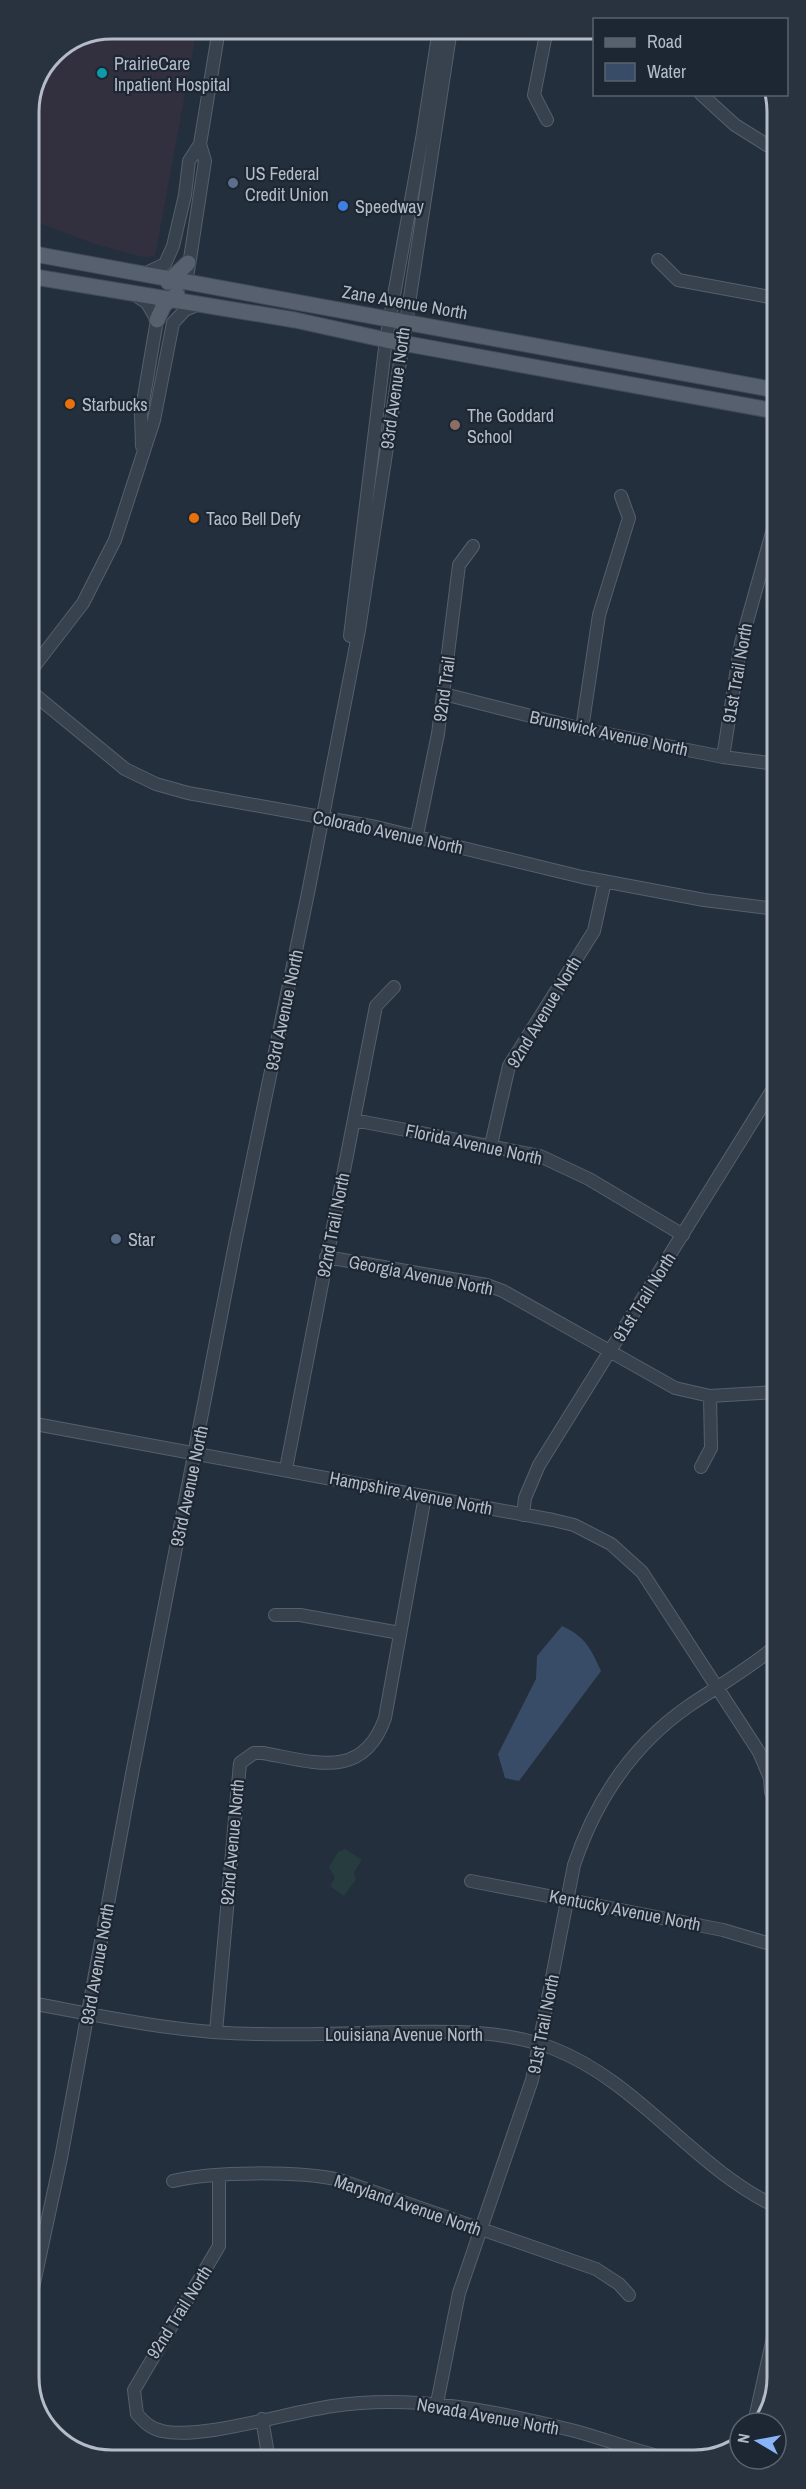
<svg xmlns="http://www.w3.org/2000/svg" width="806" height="2489" font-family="'Archivo Narrow',sans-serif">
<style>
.medical{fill:#32303f}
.green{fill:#263c3f}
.water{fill:#394c67}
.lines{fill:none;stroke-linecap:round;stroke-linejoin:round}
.minor-casing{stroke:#565f6c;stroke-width:14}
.major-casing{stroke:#414a57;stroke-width:17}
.minor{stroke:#38414e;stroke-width:12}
.major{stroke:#56606e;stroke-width:15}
.culture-dot{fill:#0f9aa8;stroke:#1d2633;stroke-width:2}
.service-dot{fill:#5c6f8a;stroke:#1d2633;stroke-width:2}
.shop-dot{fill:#3f7fe0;stroke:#1d2633;stroke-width:2}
.food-dot{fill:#e8710a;stroke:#1d2633;stroke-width:2}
.education-dot{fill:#8d6e63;stroke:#1d2633;stroke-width:2}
.labels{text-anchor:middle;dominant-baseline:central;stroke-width:4.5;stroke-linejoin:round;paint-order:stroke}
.poi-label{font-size:18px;fill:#b4bcc9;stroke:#1d2633;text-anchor:start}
.street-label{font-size:18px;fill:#b4bcc9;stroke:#1d2633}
.rim{fill:none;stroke:#b4bcc9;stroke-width:3}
</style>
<rect width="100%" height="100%" fill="#242f3e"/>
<!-- medical -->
<path class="medical" d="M112,29H197L155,256L143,257L95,244L29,219V107L53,53Z"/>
<!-- green -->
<path class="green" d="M345,1849L362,1860L354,1872L356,1879L344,1896L330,1886L335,1878L329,1867L338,1852Z"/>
<!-- water -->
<path class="water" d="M562,1626C585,1636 591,1649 601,1671L519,1781L505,1778L498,1754L536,1679L537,1656Z"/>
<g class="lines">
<defs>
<path id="minor" d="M547,29L534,95L547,120
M701,94L735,125L775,150
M658,260L678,280L775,298
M188,272L205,161L200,144
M144,274L165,264L173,246L185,195L189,161L200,144L219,29
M134,294L147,303L157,320L141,414L142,446
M350,636L386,340L422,139L439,29
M29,673L83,603L115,540L154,420L173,323L185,310L199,304
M29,690L125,769L156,784L188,793L376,827L582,877L704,900L776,909
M444,694L582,729L723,757L776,764
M582,729L599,615L629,518L621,496
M723,757L741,643L775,522
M417,835L438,734L459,565L473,546
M354,1120L540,1156L589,1179L683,1235
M491,1145L509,1066L594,931L605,881
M326,1257L487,1285L503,1291L675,1388L710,1396L776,1392
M30,1423L553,1520L574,1525L611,1544L642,1572L759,1752L770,1778L771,1792
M701,1467L711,1448L710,1396
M286,1469L376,1006L394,987
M523,1515L525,1498L539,1465L776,1084
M275,1615H300L400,1633
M471,1881L723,1930L777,1946
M31,2003C107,2017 182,2034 260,2034C306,2035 353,2033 400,2032C452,2031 503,2030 552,2048C640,2082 693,2168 777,2207
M216,2032L240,1763L254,1753H263C314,1762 363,1781 385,1718L425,1496
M219,2176V2246L134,2390L137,2414C144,2422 151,2429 162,2431C203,2440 288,2412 333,2406C414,2394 496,2411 575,2431C605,2439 635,2451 666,2458
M173,2181C213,2171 300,2171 340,2180L596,2269L619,2284L629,2295
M31,2297L61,2158L132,1774L235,1244L308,893L359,630L451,29
M437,2403L459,2293L532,2080L574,1865C596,1799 632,1745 690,1705C720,1685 750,1668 777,1645
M262,2419L269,2460
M754,2423L777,2320"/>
<path id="major" d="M29,253L775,390
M29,276L295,320L386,340L775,411
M168,282L188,263
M157,320L164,305L177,294"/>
</defs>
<!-- minor casing -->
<use href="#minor" class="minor-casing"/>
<!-- major casing -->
<use href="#major" class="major-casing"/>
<!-- minor -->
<use href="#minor" class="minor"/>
<!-- major -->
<use href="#major" class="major"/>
</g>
<!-- markers -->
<circle class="culture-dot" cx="102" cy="73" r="6"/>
<g class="service-dot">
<circle cx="233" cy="183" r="6"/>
<circle cx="116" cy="1239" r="6"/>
</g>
<circle class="shop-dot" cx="343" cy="206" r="6"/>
<g class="food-dot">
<circle cx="70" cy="404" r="6"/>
<circle cx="194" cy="518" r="6"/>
</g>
<circle class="education-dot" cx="455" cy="425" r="6"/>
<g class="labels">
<!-- poi labels -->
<g class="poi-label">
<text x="114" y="63">PrairieCare<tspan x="114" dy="21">Inpatient Hospital</tspan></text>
<text x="245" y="173">US Federal<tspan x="245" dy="21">Credit Union</tspan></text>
<text x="355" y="206">Speedway</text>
<text x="82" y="404">Starbucks</text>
<text x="467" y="415">The Goddard<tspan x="467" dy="21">School</tspan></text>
<text x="206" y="518">Taco Bell Defy</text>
<text x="128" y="1239">Star</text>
</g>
<!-- street labels -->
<g class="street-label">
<text transform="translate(405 302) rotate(10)">Zane Avenue North</text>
<text transform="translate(395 388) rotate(-82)">93rd Avenue North</text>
<text transform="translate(737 673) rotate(-80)">91st Trail North</text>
<text transform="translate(444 689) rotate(-82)">92nd Trail</text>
<text transform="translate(609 733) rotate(12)">Brunswick Avenue North</text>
<text transform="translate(388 832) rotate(12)">Colorado Avenue North</text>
<text transform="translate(284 1010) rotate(-78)">93rd Avenue North</text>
<text transform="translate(544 1012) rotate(-59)">92nd Avenue North</text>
<text transform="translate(474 1144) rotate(12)">Florida Avenue North</text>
<text transform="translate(333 1225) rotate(-79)">92nd Trail North</text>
<text transform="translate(421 1275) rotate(11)">Georgia Avenue North</text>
<text transform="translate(644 1297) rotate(-58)">91st Trail North</text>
<text transform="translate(189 1486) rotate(-78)">93rd Avenue North</text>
<text transform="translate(411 1493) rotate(11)">Hampshire Avenue North</text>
<text transform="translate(232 1842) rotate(-85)">92nd Avenue North</text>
<text transform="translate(625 1910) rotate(11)">Kentucky Avenue North</text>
<text transform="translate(97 1964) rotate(-80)">93rd Avenue North</text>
<text transform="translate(543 2024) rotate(-79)">91st Trail North</text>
<text x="404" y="2034">Louisiana Avenue North</text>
<text transform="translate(408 2205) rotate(19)">Maryland Avenue North</text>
<text transform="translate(179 2312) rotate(-58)">92nd Trail North</text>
<text transform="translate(488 2416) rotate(10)">Nevada Avenue North</text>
</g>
</g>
<!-- crop -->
<path d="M0 0H806V2489H0ZM112 39H694A73 73 0 0 1 767 112V2377A73 73 0 0 1 694 2450H112A73 73 0 0 1 39 2377V112A73 73 0 0 1 112 39Z" fill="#29323f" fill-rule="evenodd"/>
<path class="rim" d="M112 39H694A73 73 0 0 1 767 112V2377A73 73 0 0 1 694 2450H112A73 73 0 0 1 39 2377V112A73 73 0 0 1 112 39Z"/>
<!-- legend -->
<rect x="593" y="18" width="195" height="78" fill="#1d2633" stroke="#59626f" stroke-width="1.5"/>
<rect x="605" y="38" width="30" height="9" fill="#56606e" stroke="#59626f" stroke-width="1.5"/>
<text x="647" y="48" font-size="18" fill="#b4bcc9">Road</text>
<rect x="605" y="63" width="30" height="18" fill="#394c67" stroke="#59626f" stroke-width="1.5"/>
<text x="647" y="78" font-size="18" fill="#b4bcc9">Water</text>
<!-- north arrow -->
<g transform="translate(758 2441) rotate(280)"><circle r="28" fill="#1d2633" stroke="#59626f" stroke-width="1.5"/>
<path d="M0-4.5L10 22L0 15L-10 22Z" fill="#8ab4f8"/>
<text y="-9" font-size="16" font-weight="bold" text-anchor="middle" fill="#b4bcc9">N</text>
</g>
</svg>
